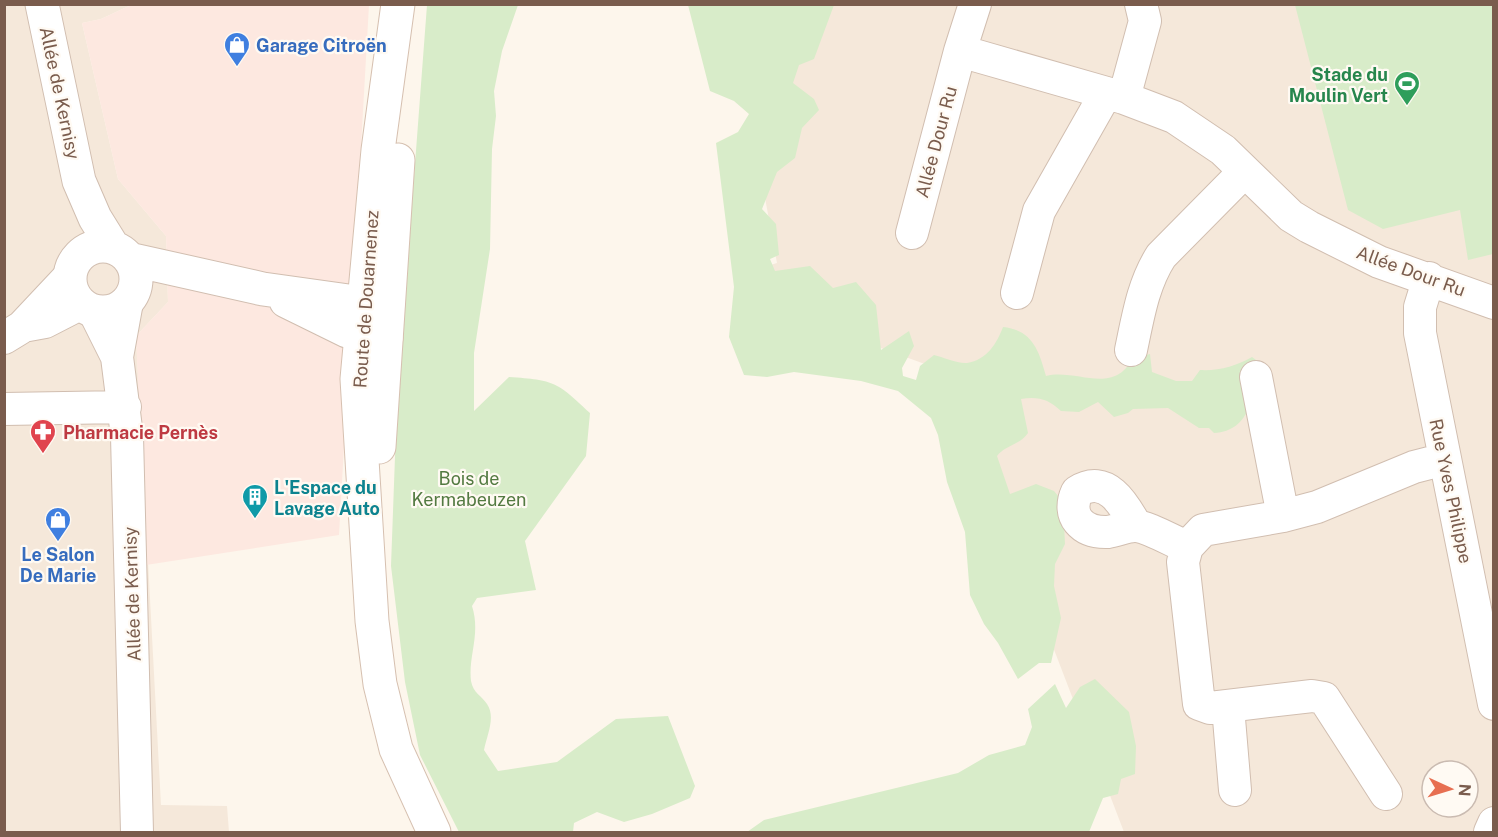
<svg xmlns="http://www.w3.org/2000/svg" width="1498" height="837" font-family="'Public Sans',sans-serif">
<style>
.residential{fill:#f5e8da;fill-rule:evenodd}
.commercial{fill:#fde8e0}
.green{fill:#d8ecc9}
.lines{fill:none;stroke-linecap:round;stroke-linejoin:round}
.minor-casing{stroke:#d1beb0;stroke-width:34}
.tertiary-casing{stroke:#d1beb0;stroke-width:35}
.secondary-casing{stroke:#d6c0b0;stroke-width:35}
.minor{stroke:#fff;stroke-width:32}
.tertiary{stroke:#fff;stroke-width:33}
.secondary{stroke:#fff;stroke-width:33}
.labels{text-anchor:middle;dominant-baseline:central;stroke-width:4.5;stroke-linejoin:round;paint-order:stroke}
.shop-label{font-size:18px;font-weight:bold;fill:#366cbe;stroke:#fffaf3;text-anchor:start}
.leisure-label{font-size:18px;font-weight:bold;fill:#27864d;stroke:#fffaf3;text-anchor:end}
.street-label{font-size:18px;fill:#7a5c4d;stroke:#fffaf3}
.health-label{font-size:18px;font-weight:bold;fill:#be3a42;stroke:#fffaf3;text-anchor:start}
.park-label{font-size:18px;fill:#537a41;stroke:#fffaf3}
.culture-label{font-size:18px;font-weight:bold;fill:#0d838f;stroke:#fffaf3;text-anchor:start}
</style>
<rect width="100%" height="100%" fill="#fdf6ec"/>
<!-- residential -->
<path class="residential" d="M5,5H131L101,19L82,23L118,179L166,236L168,302L136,336L161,805L227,806L229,832H5Z
M797,5H1493V832H1124L959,402L960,371L922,363L829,329L767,266L777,263L763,187ZM1432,771H1468V807H1432Z"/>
<!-- commercial -->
<path class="commercial" d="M131,5H369L339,535L146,565L136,336L168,302L166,236L118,179L82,23L101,19Z"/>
<!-- green -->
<path class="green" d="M427,5H518L502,51L494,91L496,116L492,149L490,249L474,353V411L509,377C555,380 557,382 590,413L586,456L525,541L536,590L477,598L472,606C481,634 468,656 471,681C473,693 482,696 487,704C496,717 487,735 484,750L498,771L557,762L616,719L668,716L695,786L690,798L652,814L624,822L597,812L574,823L573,832H459L420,755L405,682L391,566L397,402Z
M688,5H834L814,59L799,65L793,83L814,99L819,110L802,128L795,158L777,172L762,209L776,224L779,255L770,259L775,271L810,266L833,288L856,282L876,305L881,350L909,331L914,346L902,368L903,376L916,380L920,366L934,355C943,357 958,364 967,363C987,360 997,343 1003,327C1032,330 1039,350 1046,376C1076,368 1113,396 1132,359L1150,354L1152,372L1176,381H1192L1200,370C1219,371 1236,366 1252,357L1260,363C1253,393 1252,431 1214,433L1209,428H1199L1168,408L1133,409L1128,413L1114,417L1098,402L1079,412L1061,411C1049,399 1037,396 1021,399L1028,433C1020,445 1005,445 997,456L1010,494L1036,484L1054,491L1063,502L1065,544L1055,564L1054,586L1061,618L1051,663H1039L1018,679L998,643L984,624L970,595L965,532L947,482L938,435L931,418L898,391L861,381L794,372L767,377L744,375L729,337L734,287L716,143L738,132L749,114L734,101L710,91Z
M1295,5H1493V254L1468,260L1460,210L1383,229L1348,210Z
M1095,679L1129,712L1136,746L1135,774L1121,779L1118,794L1103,798L1089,832H747L764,820L958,773L989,755L1025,745L1032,727L1028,709L1055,684L1066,708L1080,687Z"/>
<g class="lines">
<defs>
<path id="minor" d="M960,51L975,4
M1124,98L1145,21L1141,4
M912,233L960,51L1124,98L1174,117L1223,150L1291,216L1309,227L1379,262L1494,303
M1429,278L1420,307V333L1494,704
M1017,293L1039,211L1106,93
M127,302L117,357L127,436L137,832
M94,311L117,357
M23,326L45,322L80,304
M4,338L22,327L69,277
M1131,350C1138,317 1143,284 1161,256L1244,172
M1256,377L1283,516
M4,409L125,407
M1136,526C1124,504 1106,473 1077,492C1066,516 1082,533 1108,532C1117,531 1126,526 1135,526C1147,526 1174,542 1187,547
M1228,707L1235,790
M1386,794L1324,698L1312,696L1210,708L1199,704L1183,562L1187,547L1203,530L1283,516L1317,507L1414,467L1445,459
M1490,832L1494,823"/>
<path id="tertiary" d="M42,4L79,181L95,218L113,247
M70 279a33 33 0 1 1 66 0a33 33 0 1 1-66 0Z
M129,259L263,289L363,303L388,304
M286,301L347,331L386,338"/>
<path id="secondary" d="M398,4L378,150L357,379L372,621L380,684L396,749L434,832
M379,447L398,160"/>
</defs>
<!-- minor casing -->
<use href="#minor" class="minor-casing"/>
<!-- tertiary casing -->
<use href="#tertiary" class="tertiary-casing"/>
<!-- secondary casing -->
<use href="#secondary" class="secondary-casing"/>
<!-- minor -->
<use href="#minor" class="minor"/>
<!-- tertiary -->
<use href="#tertiary" class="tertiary"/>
<!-- secondary -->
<use href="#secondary" class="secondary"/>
</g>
<!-- icons -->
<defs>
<symbol id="shop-pin" viewBox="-11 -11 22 30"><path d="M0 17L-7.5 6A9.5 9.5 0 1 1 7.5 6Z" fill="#3f7fe0" stroke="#fffaf3"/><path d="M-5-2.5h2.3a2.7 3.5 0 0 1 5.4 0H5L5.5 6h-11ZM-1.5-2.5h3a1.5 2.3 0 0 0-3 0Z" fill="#fff"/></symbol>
<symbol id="stadium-pin" viewBox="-11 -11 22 30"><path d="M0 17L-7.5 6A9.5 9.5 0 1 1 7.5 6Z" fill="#2e9e5b" stroke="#fffaf3"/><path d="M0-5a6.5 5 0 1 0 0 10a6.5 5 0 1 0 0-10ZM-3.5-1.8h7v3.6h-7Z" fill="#fff"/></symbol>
<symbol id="pharmacy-pin" viewBox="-11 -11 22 30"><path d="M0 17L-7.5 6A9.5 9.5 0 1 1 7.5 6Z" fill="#e0444e" stroke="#fffaf3"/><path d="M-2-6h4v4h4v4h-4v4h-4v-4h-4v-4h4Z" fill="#fff"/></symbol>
<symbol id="building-pin" viewBox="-11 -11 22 30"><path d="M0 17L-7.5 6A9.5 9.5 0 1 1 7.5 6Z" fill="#0f9aa8" stroke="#fffaf3"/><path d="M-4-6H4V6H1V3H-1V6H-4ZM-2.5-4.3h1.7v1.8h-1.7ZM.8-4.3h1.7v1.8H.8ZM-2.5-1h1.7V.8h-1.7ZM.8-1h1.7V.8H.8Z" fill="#fff"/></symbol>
</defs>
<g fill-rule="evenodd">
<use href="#shop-pin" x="222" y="30" width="30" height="40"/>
<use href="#stadium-pin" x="1392" y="69" width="30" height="40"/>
<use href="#pharmacy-pin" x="28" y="417" width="30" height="40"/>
<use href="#building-pin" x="240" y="482" width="30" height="40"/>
<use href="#shop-pin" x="43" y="505" width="30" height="40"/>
</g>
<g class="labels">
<!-- shop labels -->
<g class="shop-label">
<text x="256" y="45">Garage Citroën</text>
<text x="58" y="554" text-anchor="middle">Le Salon<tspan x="58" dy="21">De Marie</tspan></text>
</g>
<!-- leisure labels -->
<g class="leisure-label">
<text x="1388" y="74">Stade du<tspan x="1388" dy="21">Moulin Vert</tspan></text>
</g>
<!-- street labels -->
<g class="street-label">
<text transform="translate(60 93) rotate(78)">Allée de Kernisy</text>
<text transform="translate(936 142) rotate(-75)">Allée Dour Ru</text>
<text transform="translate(1411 271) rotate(20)">Allée Dour Ru</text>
<text transform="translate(366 299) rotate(-86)">Route de Douarnenez</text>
<text transform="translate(1451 491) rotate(78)">Rue Yves Philippe</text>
<text transform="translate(132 594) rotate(-92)">Allée de Kernisy</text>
</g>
<!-- health labels -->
<g class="health-label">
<text x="63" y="432">Pharmacie Pernès</text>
</g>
<!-- park labels -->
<g class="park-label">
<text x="469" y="478">Bois de<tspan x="469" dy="21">Kermabeuzen</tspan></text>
</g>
<!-- culture labels -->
<g class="culture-label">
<text x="274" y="487">L'Espace du<tspan x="274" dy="21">Lavage Auto</tspan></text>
</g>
</g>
<!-- border -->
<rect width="1498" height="837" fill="none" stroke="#7a5c4d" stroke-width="12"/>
<!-- north arrow -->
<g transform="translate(1450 789) rotate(94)"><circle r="28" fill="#fffaf3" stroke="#cabbb1" stroke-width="1.5"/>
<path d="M0-4.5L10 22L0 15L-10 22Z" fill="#e76f51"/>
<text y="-9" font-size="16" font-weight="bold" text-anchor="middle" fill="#7a5c4d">N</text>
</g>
</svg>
